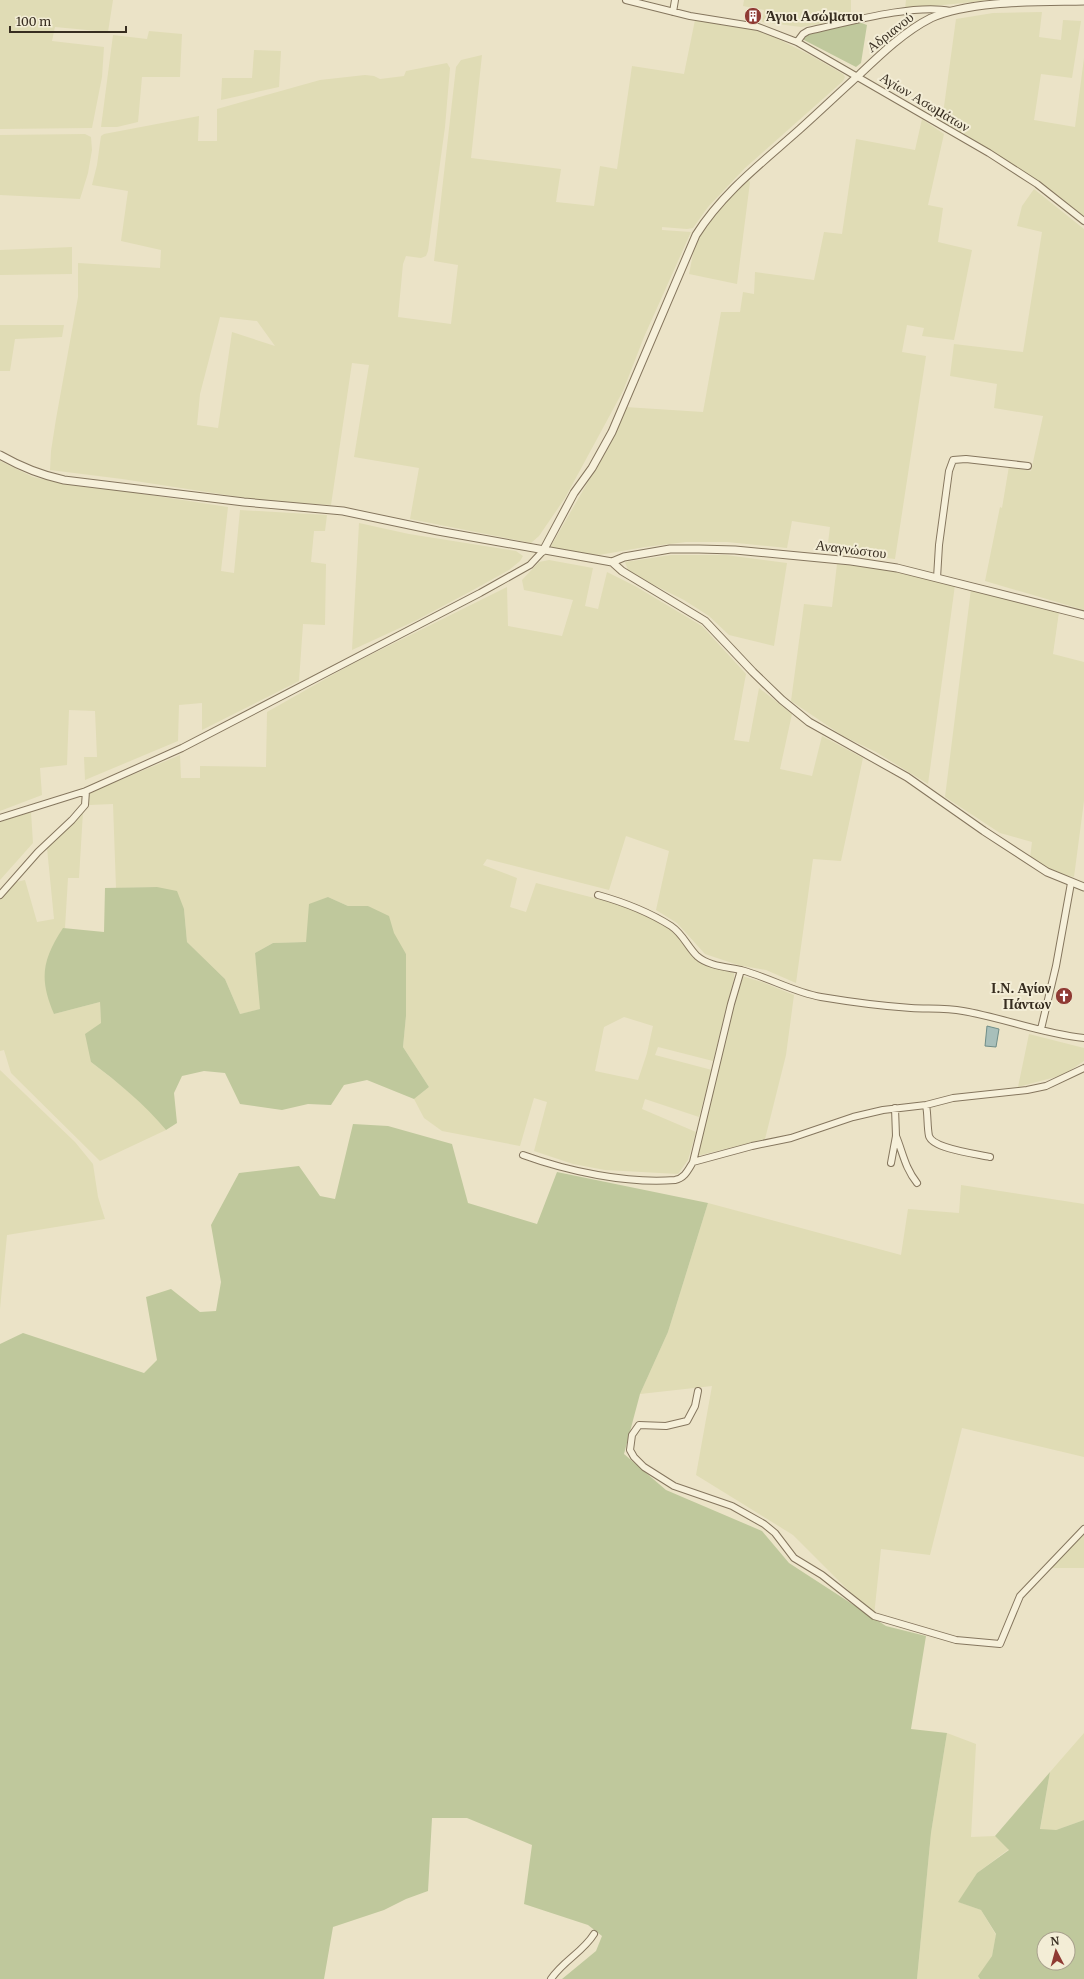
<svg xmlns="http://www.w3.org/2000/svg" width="1084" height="1979" font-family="Merriweather,serif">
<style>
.farmland{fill:#e0dcb5;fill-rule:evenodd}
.green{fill:#bfc89c;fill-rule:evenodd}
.water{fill:#a8bfba;stroke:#6f8d88}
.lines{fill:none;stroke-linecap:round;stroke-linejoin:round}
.minor-casing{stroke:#85765e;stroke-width:8}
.tertiary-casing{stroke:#85765e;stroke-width:9}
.minor{stroke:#f6f0da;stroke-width:6}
.tertiary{stroke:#f6f0da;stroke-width:7}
.labels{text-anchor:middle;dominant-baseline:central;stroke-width:4;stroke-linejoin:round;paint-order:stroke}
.poi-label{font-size:14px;font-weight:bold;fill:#372d20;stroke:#f3edd6;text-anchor:start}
.street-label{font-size:14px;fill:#372d20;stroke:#f3edd6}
</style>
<rect width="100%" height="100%" fill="#ebe3c7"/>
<!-- farmland -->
<path class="farmland" d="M0,0H113L108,32L55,27L52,41L104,47L102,77L92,128L0,129Z
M744,0H851V19L801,27L762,22L764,10L743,6Z
M906,0H992L905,9Z
M1042,12L1039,37L1061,40L1063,20L1081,21L1072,78L1041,74L1034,120L1075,127L1084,58V219L1040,183L942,121L956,19L993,13Z
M695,20L764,32L810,55L843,74L845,77L843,81L745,168L708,207L693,228L687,229L662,227V230L691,232L644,337L623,391L565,498L539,536L531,543L410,519L419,468L354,457L369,365L352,363L331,505L265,501L122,479L50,470L51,451L56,419L78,297V263L160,268L161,250L121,241L128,191L92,185L97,165L101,136L104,134L199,116L198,141H217V109L320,80L365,75L374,76L380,79L404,76L406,71L447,63L450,68L445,127L428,251L426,256L421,258L406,256L403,264L398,317L451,324L458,265L434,261L456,67L461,60L482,55L471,158L561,169L556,202L594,206L600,166L617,169L632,66L684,74ZM220,317L257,321L275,346L232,332L218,428L197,425L200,394Z
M149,31L182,34L180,77H142L138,122L117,127H101L113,35L147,39Z
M254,50L281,51L279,87L221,100L222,78H252Z
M922,119L944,134L928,205L943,208L938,242L972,250L954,340L922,336L924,328L907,325L902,352L926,356L895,559L827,551L830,527L792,521L787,548L727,542H686L645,547L599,555L555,550L551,546L616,433L625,407L703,412L721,312H740L743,292L754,294L755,272L814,280L824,232L842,234L856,139L915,150Z
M85,134L91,137L92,150L88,173L80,199L0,195V135Z
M747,178L750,182L737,284L689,274L693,254L698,239L713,214Z
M1034,189L1084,229V610L985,581L1000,507L1002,508L1009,466L1031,471L1043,416L994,408L997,384L950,376L954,344L1023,352L1042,232L1017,226L1022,206Z
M72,247V274L0,275V250Z
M0,325H64L62,337L15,339L10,371H0Z
M0,461L33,477L66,484L111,489L228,507L221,571L234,573L240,510L327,515L325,531H314L311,562L326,564L325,625L303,624L299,681L202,730V703L179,705L178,741L85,780L84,757H97L95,711L69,710L67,765L40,768L42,795L0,811Z
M359,523L409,534L516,551L523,556L520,561L509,570L473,590L415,621L352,650Z
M671,555H726L787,563L774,646L729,635L709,616L684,600L638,577L628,570L625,562Z
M549,560L593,568L585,606L598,609L607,572L635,586L702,626L746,674L734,740L749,742L759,688L792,714L780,769L812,776L822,736L863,758L841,861L813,859L796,983L766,970L738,965L705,954L677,923L656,910L669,851L626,836L609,890L487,859L483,865L517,878L510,907L526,912L536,883L606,901L625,906L662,924L677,934L688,949L717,968L734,973V978L713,1061L658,1047L655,1055L712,1070L699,1117L645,1099L642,1109L696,1132L688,1160L678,1174L605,1170L573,1164L534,1151L547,1102L534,1098L520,1146L442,1131L424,1118L414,1099L429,1087L403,1047L406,1016V954L368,906H348L328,897L306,942L273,943L255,953L261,1009L240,1014L225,979L187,942L184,909L157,887L116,888L113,804L89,805V793L180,755L181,778H200V766L266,767L267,712L350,665L507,587L508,626L562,636L573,600L524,590L522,580L539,562ZM624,1017L653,1026L647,1053L638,1080L595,1071L604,1027Z
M837,564L875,567L912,574L955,585L928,784L876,752L843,736L791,701L804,604L832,607Z
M971,589L1059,612L1053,654L1084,662V801L1074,877L1060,874L1030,858L1032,842L1000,833L945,797Z
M31,812L33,843L0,880V822Z
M83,812L79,878H68L65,928H63L54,1014L100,1002L101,1023L91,1062L118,1083L148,1109L166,1130L100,1161L11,1073L4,1050L0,1051V899L3,893L16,882L25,880L37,922L54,919L47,848Z
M742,976L762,982L794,995L786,1055L765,1139L697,1156L710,1098Z
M1029,1034L1084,1048V1061L1063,1075L1018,1087Z
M0,1070L75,1142L93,1164L98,1197L105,1219L7,1235L0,1309Z
M961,1185L1084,1204V1457L962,1428L930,1555L881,1549L874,1616L793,1535L696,1475L712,1386L640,1394L668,1332L708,1203L901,1255L908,1209L959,1213Z
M1084,1534V1568H1049Z
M947,1733L976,1744L971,1837L995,1836L1009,1849L977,1873L959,1902L981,1910L996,1935L992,1956L979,1976L980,1979H917L931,1833Z
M1084,1733V1820L1056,1830H1040L1050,1772Z"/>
<!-- green -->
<path class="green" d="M859,22L867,25L861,63L856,67L804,40V36L809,33Z
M157,887L177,891L184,909L187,942L225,979L240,1014L260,1009L255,953L273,943L306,942L309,904L328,897L348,906H368L389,916L394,933L406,954V1016L403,1047L429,1087L414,1099L367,1080L344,1085L331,1105L308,1104L282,1110L240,1104L225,1073L204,1071L182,1076L174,1093L177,1123L166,1130C144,1104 119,1083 91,1062L85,1034L101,1023L100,1002L54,1014C39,979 42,960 63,928L104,932L105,888Z
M353,1124L388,1126L452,1144L468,1203L537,1224L557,1172L708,1203L668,1332L640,1394L624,1454L666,1490L762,1531L789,1563L886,1626L926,1636L911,1729L947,1733L931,1833L917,1979H562L596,1951L602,1936L588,1925L524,1904L532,1845L467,1818H432L428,1891L406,1899L384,1910L333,1927L324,1979H0V1344L23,1333L144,1373L157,1360L146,1297L171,1289L200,1312L216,1311L221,1282L211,1225L239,1173L299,1166L320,1196L335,1199Z
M1050,1772L1040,1829L1056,1830L1084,1820V1979H980L978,1976L992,1956L996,1934L981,1910L958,1902L977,1873L1009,1850L995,1836ZM1044,1939H1068V1963H1044Z"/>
<!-- water -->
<path class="water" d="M987,1026L999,1029L996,1047L985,1046Z"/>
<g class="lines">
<defs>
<path id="minor" d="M626,0L690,16L758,27L797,42L989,153L1037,184L1084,221
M673,12L675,0
M797,42L803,34L808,31C845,23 915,3 950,11
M937,578L939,545L949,471L953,460L966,459L1028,466
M0,818L86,791L182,748L480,593L530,565L543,551
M0,895L38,852L72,820L85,805L86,791
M598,895C623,902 649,912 671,926C683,934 687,946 697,956C708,966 727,967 741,970
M1041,1029L1056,966L1071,883
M926,1105C928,1115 927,1126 929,1136C933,1149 977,1154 990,1157
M896,1136C903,1153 905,1168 917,1183
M523,1155C567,1171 627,1184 675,1180C685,1178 688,1170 693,1162L752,1146L791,1138L853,1117L883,1110L926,1105L953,1098L1027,1090L1046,1086L1084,1068
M693,1162L731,1004L741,970C768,977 793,992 821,997C851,1002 881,1006 911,1008C929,1009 946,1008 963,1011C1004,1018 1043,1034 1084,1038
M891,1163L896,1136L895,1108
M698,1391L695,1406L687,1421L666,1426L639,1425L632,1435L630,1450L634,1457L644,1467L674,1486L732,1506L764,1524L775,1533L794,1558L822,1575L874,1616L956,1640L1000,1644L1020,1596L1084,1529
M551,1979C563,1961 583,1952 594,1934"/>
<path id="tertiary" d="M0,455C21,467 41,475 64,480L244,502L343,511L438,531L612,562L622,571L705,621L753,672L782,700L809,722L907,777L984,831L1047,872L1084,887
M543,551L574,493L592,468L612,432L696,235C723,192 763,162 800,129C820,111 840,92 860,74C881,54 905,31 931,18C972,0 1039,2 1084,1
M612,562L624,557L670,549H699L735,550L851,561L897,568L1084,615"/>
</defs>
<!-- minor casing -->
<use href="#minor" class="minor-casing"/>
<!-- tertiary casing -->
<use href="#tertiary" class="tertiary-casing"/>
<!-- minor -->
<use href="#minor" class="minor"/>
<!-- tertiary -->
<use href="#tertiary" class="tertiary"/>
</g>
<!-- icons -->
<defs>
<symbol id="building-disc" viewBox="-11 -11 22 22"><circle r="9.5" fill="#8f3a33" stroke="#f3edd6"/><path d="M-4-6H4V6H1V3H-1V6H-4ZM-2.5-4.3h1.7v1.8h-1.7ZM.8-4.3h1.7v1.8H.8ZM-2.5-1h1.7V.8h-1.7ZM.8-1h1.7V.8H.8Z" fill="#fff"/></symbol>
<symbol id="church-disc" viewBox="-11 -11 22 22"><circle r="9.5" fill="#8f3a33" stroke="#f3edd6"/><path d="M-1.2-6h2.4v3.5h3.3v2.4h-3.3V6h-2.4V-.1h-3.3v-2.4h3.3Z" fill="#fff"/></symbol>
</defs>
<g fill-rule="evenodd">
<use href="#building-disc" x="743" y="6" width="20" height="20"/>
<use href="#church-disc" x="1054" y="986" width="20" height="20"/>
</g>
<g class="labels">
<!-- poi labels -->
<g class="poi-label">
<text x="766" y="16">Άγιοι Ασώματοι</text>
<text x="1051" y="988" text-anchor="end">Ι.Ν. Αγίον<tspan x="1051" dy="16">Πάντων</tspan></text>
</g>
<!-- street labels -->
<g class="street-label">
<text transform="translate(890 32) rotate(-38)">Αδριανού</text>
<text transform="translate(925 102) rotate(31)">Αγίων Ασωμάτων</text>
<text transform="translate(851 549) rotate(7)">Αναγνώστου</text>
</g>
</g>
<!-- north arrow -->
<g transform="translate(1056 1951) rotate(354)"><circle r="19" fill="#f3edd6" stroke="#a8a08d"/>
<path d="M0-3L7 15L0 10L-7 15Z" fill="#8f3a33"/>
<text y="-6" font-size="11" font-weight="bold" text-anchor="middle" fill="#372d20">N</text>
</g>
<!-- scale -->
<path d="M10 26v6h116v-6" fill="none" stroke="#372d20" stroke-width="2"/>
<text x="16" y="26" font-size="12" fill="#372d20" stroke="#f3edd6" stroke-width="3" paint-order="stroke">100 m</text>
</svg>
